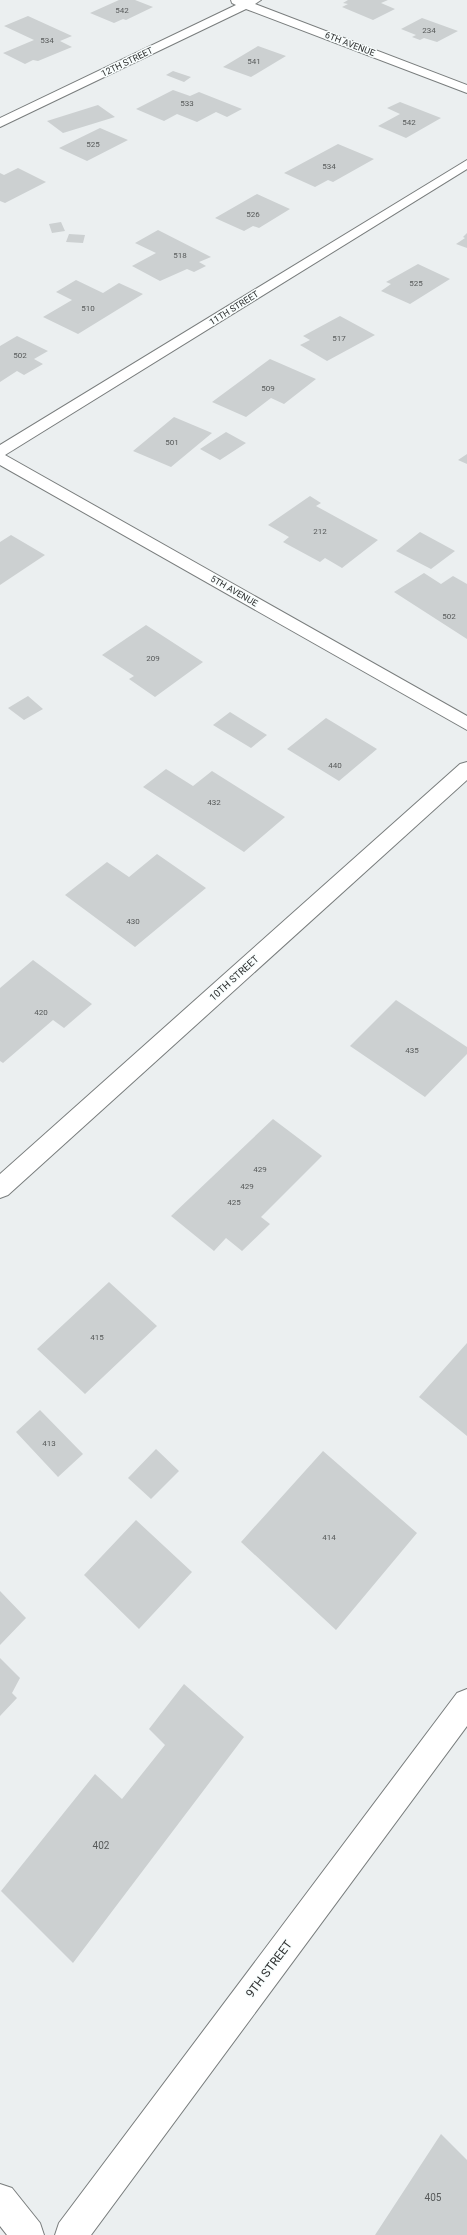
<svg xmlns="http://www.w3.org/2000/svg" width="467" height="2235" font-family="Roboto,sans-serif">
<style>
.building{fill:#ccd0d1}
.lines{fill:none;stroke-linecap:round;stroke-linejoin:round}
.street-casing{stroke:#797d7d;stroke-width:2}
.street{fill:#fff;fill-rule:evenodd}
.labels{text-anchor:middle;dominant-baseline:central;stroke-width:3;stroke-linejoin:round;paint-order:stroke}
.number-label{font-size:8px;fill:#575a5a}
.far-street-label{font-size:9px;fill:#303232;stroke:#f8fdfd}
.street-label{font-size:10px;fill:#303232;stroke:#f8fdfd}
.near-number-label{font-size:10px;fill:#575a5a}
.near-street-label{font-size:12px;fill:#303232;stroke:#f8fdfd}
</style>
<rect width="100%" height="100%" fill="#ebeff0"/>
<!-- building -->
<path class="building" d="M119,0H135L153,7L126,20L123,19L114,23L90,13Z
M348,0H388L381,3L395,9L373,20L342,7L348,4L343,3Z
M28,16L72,36L60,41L72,47L38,61L33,60L25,64L3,53L34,40L4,26Z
M422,18L458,31L437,42L424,38L420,40L412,37L416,35L401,29Z
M258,46L286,56L251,77L223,67Z
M173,71L191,77L184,82L166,75Z
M173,90L190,96L199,92L242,109L227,117L216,112L197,122L177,114L164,121L136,109Z
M400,102L441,118L406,138L378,126L400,114L387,108Z
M98,105L115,117L63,133L47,121Z
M100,128L128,140L87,161L59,148Z
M338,144L374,159L333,182L328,180L315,187L284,173Z
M18,168L46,182L5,203L0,201V173L4,175Z
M257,194L290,209L259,228L253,226L244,231L215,218Z
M61,222L65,231L52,233L49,224Z
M158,230L211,257L199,262L206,266L194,272L187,269L160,281L132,266L156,253L135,243Z
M467,233V248L456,244L465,238L463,237Z
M69,234L85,235L83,243L66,242Z
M418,264L450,279L410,304L381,291L391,284L386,282Z
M76,280L103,293L119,283L143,294L78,334L43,317L72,300L56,292Z
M340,316L375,335L327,361L300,345L310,340L303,336Z
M17,336L48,351L34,359L43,364L24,375L17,371L0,382V346Z
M270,359L316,379L284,404L271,398L246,417L212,402Z
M174,417L212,433L171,467L133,451Z
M226,432L246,443L220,460L200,449Z
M467,454V464L458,460Z
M310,496L321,503L316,506L378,540L342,568L325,558L320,562L283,542L289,537L268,525Z
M420,532L455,551L431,569L396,551Z
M11,535L45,555L0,585V542Z
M424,573L441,584L453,576L467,584V639L394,592Z
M146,625L203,662L155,697L129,679L134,676L102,655Z
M28,696L43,709L24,720L8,708Z
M230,712L267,735L251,748L213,725Z
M326,718L377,749L339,781L287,749Z
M166,769L193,786L212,771L285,817L244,852L143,787Z
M157,854L206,888L135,947L65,895L107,862L129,877Z
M33,960L92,1004L64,1028L53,1020L3,1063L0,1061V988Z
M396,1000L467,1047V1054L425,1097L350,1046Z
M273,1119L322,1156L261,1217L270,1224L242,1251L226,1238L214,1251L171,1216Z
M109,1282L157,1326L85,1394L37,1349Z
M467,1343V1436L419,1397Z
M40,1410L83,1454L58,1477L16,1432Z
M156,1449L179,1471L151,1499L128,1478Z
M323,1451L417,1533L336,1630L241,1542Z
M136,1520L192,1572L139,1629L84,1575Z
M0,1591L26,1618L0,1645Z
M0,1658L20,1678L12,1693L17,1698L0,1716Z
M184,1684L244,1737L73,1963L1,1891L95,1774L122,1799L165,1745L149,1729Z
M441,2134L467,2160V2235H375Z"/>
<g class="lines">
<defs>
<path id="street" d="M231,0H261L255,4L467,85V93L246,9L0,127V118L236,5L232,3Z
M467,160V169L5,455L467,716V730L0,465V445Z
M467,762V780L8,1195L0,1198V1174L460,764Z
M467,1689V1726L91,2235H55L59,2223L457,1693Z
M0,2184L12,2188L40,2223L44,2235H7L0,2226Z"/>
</defs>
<!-- street casing -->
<use href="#street" class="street-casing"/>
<!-- street -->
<use href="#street" class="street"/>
</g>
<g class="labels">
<!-- number labels -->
<g class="number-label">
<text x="122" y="10">542</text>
<text x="429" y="30">234</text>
<text x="47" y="40">534</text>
<text x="254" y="61">541</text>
<text x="187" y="103">533</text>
<text x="409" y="122">542</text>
<text x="93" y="144">525</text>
<text x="329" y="166">534</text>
<text x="253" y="214">526</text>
<text x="180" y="255">518</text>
<text x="416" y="283">525</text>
<text x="88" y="308">510</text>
<text x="339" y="338">517</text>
<text x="20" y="355">502</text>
<text x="268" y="388">509</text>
<text x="172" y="442">501</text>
<text x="320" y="531">212</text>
<text x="449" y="616">502</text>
<text x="153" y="658">209</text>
<text x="335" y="765">440</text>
<text x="214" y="802">432</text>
<text x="133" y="921">430</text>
<text x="41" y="1012">420</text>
<text x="412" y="1050">435</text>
<text x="260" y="1169">429</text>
<text x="247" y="1186">429</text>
<text x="234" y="1202">425</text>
<text x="97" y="1337">415</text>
<text x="49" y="1443">413</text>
<text x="329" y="1537">414</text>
</g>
<!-- far-street labels -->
<g class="far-street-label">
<text transform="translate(350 44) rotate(21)">6TH AVENUE</text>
<text transform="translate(127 62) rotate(-26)">12TH STREET</text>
<text transform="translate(234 308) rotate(-32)">11TH STREET</text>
<text transform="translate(234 591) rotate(30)">5TH AVENUE</text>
</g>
<!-- street labels -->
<g class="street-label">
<text transform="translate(234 978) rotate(-42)">10TH STREET</text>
</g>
<!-- near-number labels -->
<g class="near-number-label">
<text x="101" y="1845">402</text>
<text x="433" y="2197">405</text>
</g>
<!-- near-street labels -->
<g class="near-street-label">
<text transform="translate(269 1969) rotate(-53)">9TH STREET</text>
</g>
</g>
</svg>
